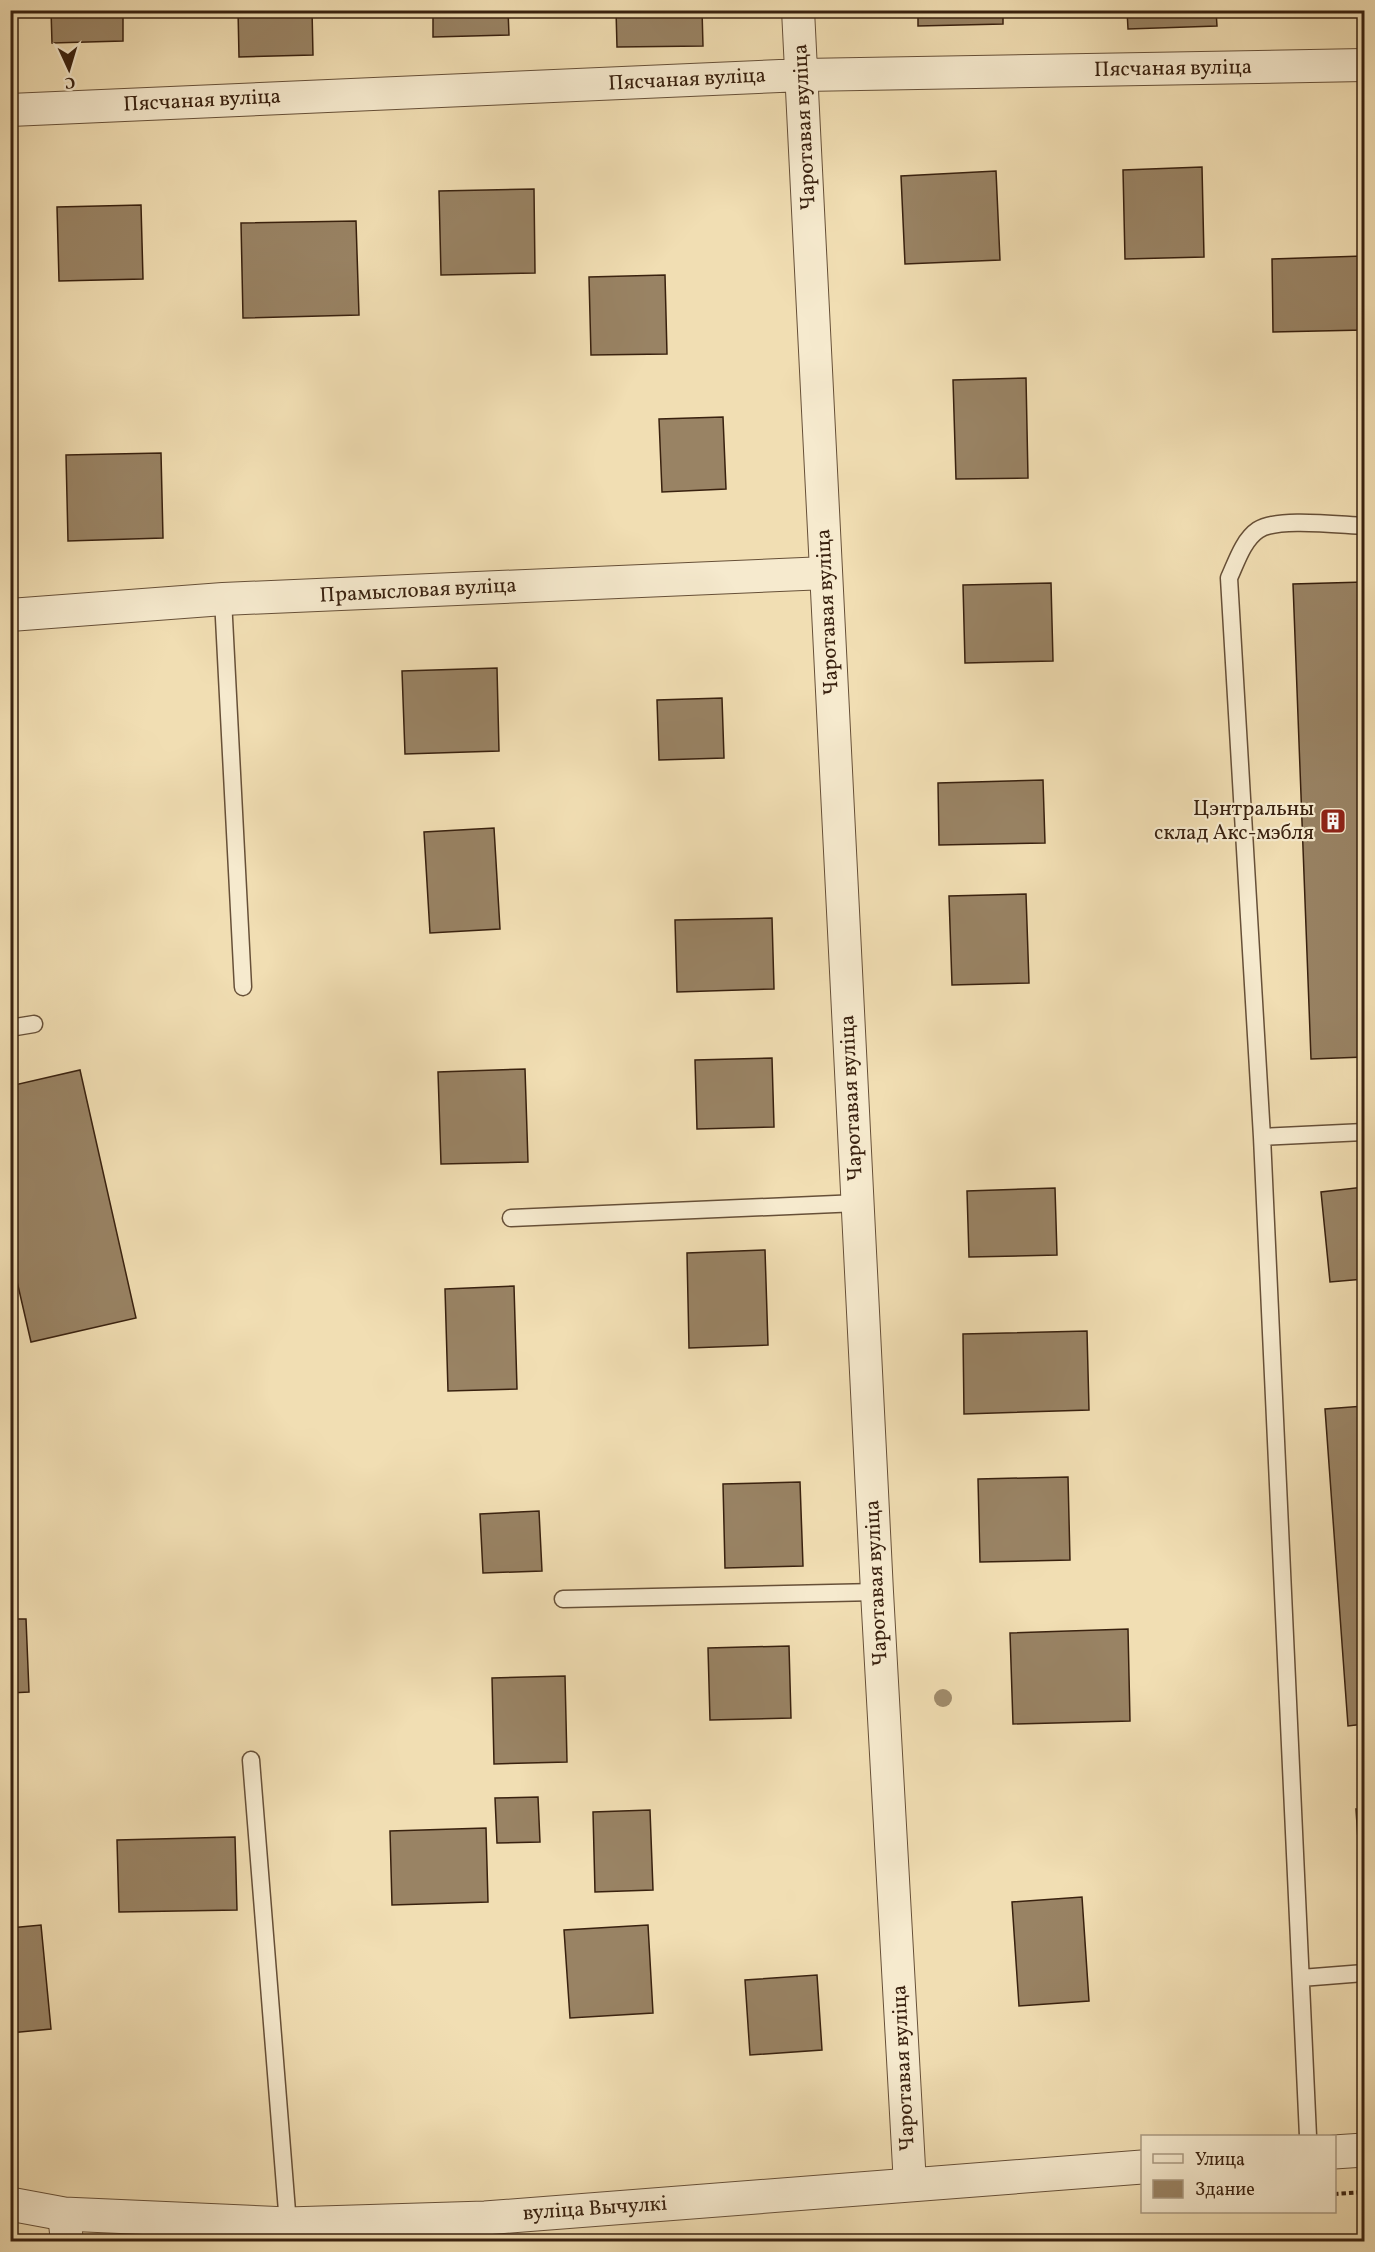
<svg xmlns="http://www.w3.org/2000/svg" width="1375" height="2252" font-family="Vollkorn,serif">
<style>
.building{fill:#998364;stroke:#39210f;stroke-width:1.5}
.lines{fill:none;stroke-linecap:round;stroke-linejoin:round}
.service-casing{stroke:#675038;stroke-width:19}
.minor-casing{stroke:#675038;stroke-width:34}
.tertiary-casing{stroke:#675038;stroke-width:35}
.path{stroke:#39210f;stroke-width:4;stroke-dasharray:4.5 3;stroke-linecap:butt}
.service{stroke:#f6eace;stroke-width:16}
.minor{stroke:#f6eace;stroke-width:32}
.tertiary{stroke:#f6eace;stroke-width:33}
.tree{fill:#a18c6c}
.labels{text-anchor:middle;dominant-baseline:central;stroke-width:4.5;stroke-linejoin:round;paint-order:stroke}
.street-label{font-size:21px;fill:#39210f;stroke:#f6eace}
.poi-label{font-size:21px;fill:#39210f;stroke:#f6eace;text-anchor:end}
</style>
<rect width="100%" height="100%" fill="#f1deb3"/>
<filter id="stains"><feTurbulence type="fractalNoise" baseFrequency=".00333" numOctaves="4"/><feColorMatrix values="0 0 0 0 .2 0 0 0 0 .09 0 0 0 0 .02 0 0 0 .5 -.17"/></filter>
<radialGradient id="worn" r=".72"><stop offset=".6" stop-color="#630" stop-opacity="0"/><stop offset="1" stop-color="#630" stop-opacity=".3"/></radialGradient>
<!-- building -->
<path class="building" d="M51,10H123V41L52,43Z
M238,10H312L313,55L239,57Z
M433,10H508L509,35L433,37Z
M616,10H702L703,46L617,47Z
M918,10H1003V24L918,26Z
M1127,10H1216L1217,26L1128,29Z
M1202,167L1204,257L1125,259L1123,170Z
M996,171L1000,260L905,264L901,176Z
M534,189L535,273L441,275L439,191Z
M141,205L143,279L59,281L57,207Z
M356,221L359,315L243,318L241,223Z
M1363,256L1364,330L1273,332L1272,259Z
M665,275L667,354L591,355L589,277Z
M1026,378L1028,478L956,479L953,380Z
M1361,409H1364V456H1363Z
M723,417L726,489L662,492L659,419Z
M161,453L163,538L68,541L66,455Z
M1364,582V1057L1311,1059L1293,584Z
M1051,583L1053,661L965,663L963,585Z
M497,668L499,751L405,754L402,671Z
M722,698L724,758L659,760L657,700Z
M1043,780L1045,843L939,845L938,783Z
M494,828L500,929L430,933L424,832Z
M1026,894L1029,983L952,985L949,896Z
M772,918L774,989L677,992L675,920Z
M772,1058L774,1127L697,1129L695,1060Z
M525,1069L528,1162L441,1164L438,1072Z
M80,1070L136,1318L31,1342L10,1251V1086Z
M1364,1187V1279L1330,1282L1321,1192Z
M1055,1188L1057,1255L969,1257L967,1191Z
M765,1250L768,1345L689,1348L687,1253Z
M514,1286L517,1389L448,1391L445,1289Z
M1087,1331L1089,1410L964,1414L963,1334Z
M1364,1406V1724L1348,1726L1325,1409Z
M1068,1477L1070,1560L980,1562L978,1479Z
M800,1482L803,1566L725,1568L723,1484Z
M539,1511L542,1571L483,1573L480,1514Z
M10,1619H26L29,1692L10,1693Z
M1128,1629L1130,1721L1013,1724L1010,1633Z
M789,1646L791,1718L710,1720L708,1648Z
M565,1676L567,1762L494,1764L492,1678Z
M538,1797L540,1842L497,1843L495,1798Z
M1356,1809H1364V1932Z
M650,1810L653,1890L595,1892L593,1812Z
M486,1828L488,1902L392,1905L390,1831Z
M235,1837L237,1910L119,1912L117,1840Z
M1082,1897L1089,2001L1019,2006L1012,1902Z
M41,1925L51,2029L10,2033V1928Z
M648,1925L653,2013L570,2018L564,1930Z
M817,1975L822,2050L750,2055L745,1980Z"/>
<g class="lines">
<defs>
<path id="service" d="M223,599L243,987
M10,1028L34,1024
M1262,1137L1364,1132
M511,1218L858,1203
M563,1599L877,1592
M251,1760L288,2224
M1301,1978L1364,1973
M1308,2136L1262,1137L1229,578C1236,563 1243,540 1258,530C1278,517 1339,525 1364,526"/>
<path id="minor" d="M798,10L877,1592L910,2185
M10,110L803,75L1364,65
M10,615L223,599L826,573
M64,2214L67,2242"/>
<path id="tertiary" d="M1334,2152L1364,2150
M10,2204L64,2214L288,2224L485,2218L1142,2167"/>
</defs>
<!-- service casing -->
<use href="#service" class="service-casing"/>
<!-- minor casing -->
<use href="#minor" class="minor-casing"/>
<!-- tertiary casing -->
<use href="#tertiary" class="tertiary-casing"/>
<!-- path -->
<path class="path" d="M1334,2194L1364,2192"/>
<!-- service -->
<use href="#service" class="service"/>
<!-- minor -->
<use href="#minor" class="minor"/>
<!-- tertiary -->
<use href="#tertiary" class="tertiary"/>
</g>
<!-- trees -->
<circle class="tree" cx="943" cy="1698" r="9"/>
<!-- icons -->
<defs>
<symbol id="building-square" viewBox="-11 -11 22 22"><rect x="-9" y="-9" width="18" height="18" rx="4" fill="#8f2418" stroke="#f6eace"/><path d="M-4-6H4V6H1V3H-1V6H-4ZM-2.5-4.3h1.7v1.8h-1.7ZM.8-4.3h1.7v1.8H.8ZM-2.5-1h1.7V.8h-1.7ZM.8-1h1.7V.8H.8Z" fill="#fff"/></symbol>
</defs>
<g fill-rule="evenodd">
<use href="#building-square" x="1318" y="806" width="30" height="30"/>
</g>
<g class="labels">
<!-- street labels -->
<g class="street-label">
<text transform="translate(1173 69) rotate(-1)">Пясчаная вуліца</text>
<text transform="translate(687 80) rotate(-3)">Пясчаная вуліца</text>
<text transform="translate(202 101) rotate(-3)">Пясчаная вуліца</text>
<text transform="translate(805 127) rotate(-93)">Чаротавая вуліца</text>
<text transform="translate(418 591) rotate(-3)">Прамысловая вуліца</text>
<text transform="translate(828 612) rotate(-93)">Чаротавая вуліца</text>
<text transform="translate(852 1098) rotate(-93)">Чаротавая вуліца</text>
<text transform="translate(877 1583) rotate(-93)">Чаротавая вуліца</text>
<text transform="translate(904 2068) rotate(-93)">Чаротавая вуліца</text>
<text transform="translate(595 2209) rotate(-4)">вуліца Вычулкі</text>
</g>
<!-- poi labels -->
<g class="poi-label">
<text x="1314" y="809">Цэнтральны<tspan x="1314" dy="24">склад Акс-мэбля</tspan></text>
</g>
</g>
<!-- margin -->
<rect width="1375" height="2252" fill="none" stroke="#f1deb3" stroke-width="36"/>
<rect x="12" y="12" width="1351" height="2228" fill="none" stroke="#39210f" stroke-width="3"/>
<rect x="18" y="18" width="1339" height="2216" fill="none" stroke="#39210f" stroke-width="1.5"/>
<!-- legend -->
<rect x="1141" y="2135" width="195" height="78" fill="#f6eace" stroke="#aa9a82" stroke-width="1.5"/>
<rect x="1153" y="2154" width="30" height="9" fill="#f6eace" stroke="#aa9a82" stroke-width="1.5"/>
<text x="1195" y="2165" font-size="18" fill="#39210f">Улица</text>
<rect x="1153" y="2180" width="30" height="18" fill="#998364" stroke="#aa9a82" stroke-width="1.5"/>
<text x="1195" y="2195" font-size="18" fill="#39210f">Здание</text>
<!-- north arrow -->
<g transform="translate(69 69) rotate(176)" stroke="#f6eace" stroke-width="4.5" paint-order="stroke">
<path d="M0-4.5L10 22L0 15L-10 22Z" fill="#39210f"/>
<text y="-9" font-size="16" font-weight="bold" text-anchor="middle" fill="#39210f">С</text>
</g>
<rect width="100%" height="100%" filter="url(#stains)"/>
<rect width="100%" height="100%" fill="url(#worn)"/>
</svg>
